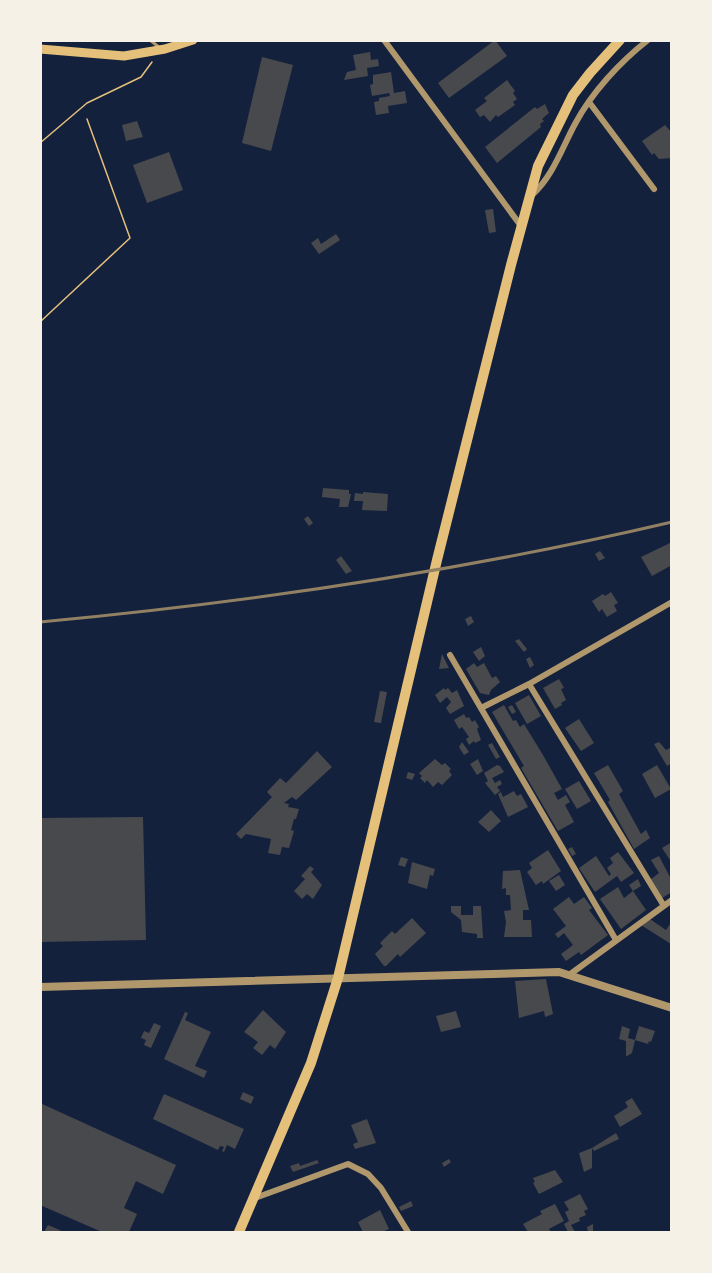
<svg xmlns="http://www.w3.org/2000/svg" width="712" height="1273" font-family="'Sofia Sans Condensed',sans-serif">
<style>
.building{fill:#48494c}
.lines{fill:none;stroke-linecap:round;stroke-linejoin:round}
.path{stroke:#e5c07b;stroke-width:1.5}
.service{stroke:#b1986c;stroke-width:3}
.minor{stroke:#b1986c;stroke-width:6}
.tertiary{stroke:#b1986c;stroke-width:8}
.secondary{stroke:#e5c07b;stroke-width:9}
.primary{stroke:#e5c07b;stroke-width:10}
.rail{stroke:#918062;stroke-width:3}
</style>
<rect width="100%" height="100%" fill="#14213d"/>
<!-- building -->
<path class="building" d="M495,40L507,56L449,98L438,83Z
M370,52L371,60L378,59L379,66L367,68L368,76L344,80L347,72L356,70L353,55Z
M262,57L293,65L271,151L242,143Z
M391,72L394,93L405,91L407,103L388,106L389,113L376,115L374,102L379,101V98L390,96L389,93L372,96L370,85L373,84V75Z
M507,80L515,91L513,93L517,99L513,102L515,105L498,117L496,115L490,122L484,115L480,117L475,110L487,101L484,98Z
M545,104L549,113L542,119L544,121L540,124L541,127L497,163L485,147L535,107L537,109Z
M137,121L143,137L126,141L122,125Z
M665,125L672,133V158L659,159L654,153L652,155L642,141Z
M169,152L183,190L147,203L133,165Z
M493,209L496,232L489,233L485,210Z
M336,234L340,240L319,254L311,243L318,238L321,244Z
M323,488L349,490V494H351L348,507H339L340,499L322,497Z
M363,492L388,494L387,511L362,510L363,501H354L355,493L363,494Z
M308,516L313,523L309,526L304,519Z
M672,542V565L652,576L641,557Z
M600,551L605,558L599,561L595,554Z
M341,556L352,571L346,574L336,560Z
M611,592L618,603L614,605L617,611L607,617L602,609L599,612L592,601L603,594L605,596Z
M471,616L474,622L468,626L465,619Z
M519,639L527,649L524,652L515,641Z
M481,647L485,656L479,661L473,652Z
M442,654L449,668L439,669Z
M530,657L534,665L530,668L526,659Z
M474,663L477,667L484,663L492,678L496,676L500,682L491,690L489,695L480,693L466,669Z
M559,679L564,688L561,689L566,700L561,703L562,705L555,709L543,688Z
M444,688L445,690L448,688L452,693L457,690L464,706L450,714L446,708L451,702L447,697L440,703L435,695Z
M380,691L387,692L381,723L374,722Z
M529,695L541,716L527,724L515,703Z
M504,705L513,721L516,720L520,727L524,724L543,755L562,789L554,793L558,800L566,795L570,802L565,805L574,822L558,831L521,768L524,766L492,712Z
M512,705L516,712L512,714L508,707Z
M464,714L466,718L469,717L472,722L475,720L479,727L477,729L481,740L475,743L474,741L469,745L466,739L469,737L462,727L459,729L454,720Z
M579,719L594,743L581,751L565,728Z
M462,742L469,752L464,755L459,747Z
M659,742L666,750L672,747V763L667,766L654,744Z
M492,743L500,757L496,759L488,745Z
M317,751L332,767L296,800L292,797L284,803L289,804L288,807L299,809L296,819H294L291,830L294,831L289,848L282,847L280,855L268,853L271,839L246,834L241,839L236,834L272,797L267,792L280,778L286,783Z
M435,759L442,765L445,763L451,769L449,771L452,775L442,785L438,782L433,787L427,780L425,783L420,778L422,776L419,773Z
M478,759L483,771L477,775L470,764Z
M497,765L500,766L504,772L492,778L495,783L500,780L502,784L497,787L500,791L495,795L485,783L488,781L484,773Z
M608,765L623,791L619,794L641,834L646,830L650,838L634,849L608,802L610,800L594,773Z
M657,765L671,789L655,798L642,774Z
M408,772L415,774L412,780L406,778Z
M579,781L591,801L577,809L565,789Z
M514,791L517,796L521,794L528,807L508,817L498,794L501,792L503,797Z
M491,810L501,821L489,832L478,822Z
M143,817L146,940L40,942V818Z
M672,842V863L662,848Z
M572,847L576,854L572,856L568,849Z
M548,850L561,871L543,884L542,881L536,885L527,872L532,868L529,863Z
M618,852L634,873L621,882L617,876L595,892L579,868L596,856L609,876L611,874L607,868L613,863L610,858Z
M659,856L672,881V892L662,898L651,879L659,873L651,860Z
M401,857L408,859L405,867L398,865Z
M412,862L435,869L433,876L430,875L427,889L408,883Z
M310,866L314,869L311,872L322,885L313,899L307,894L302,899L294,891L305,879L301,876Z
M520,870L529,910H523V920H531L532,937H504L506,922L504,911L511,910L510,895H506V888L502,889L503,871Z
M559,875L565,885L556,891L549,881Z
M638,879L641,886L633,891L629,885Z
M618,887L624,898L633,891L646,910L621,929L600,899Z
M569,897L574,904L584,897L592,908L589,910L608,935L581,955L579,952L566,961L561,954L573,945L564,933L558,938L555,934L566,926L553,909Z
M451,906H461V915H473V906H481L483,938H477V934L462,932L461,920L451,912Z
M412,918L426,933L400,957L398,954L386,966H384L375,954L383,946L380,943L392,931L395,934Z
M650,919L666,930L670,924L672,925L671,944L641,925Z
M546,979L553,1014L545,1017L544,1011L519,1018L515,981Z
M263,1010L286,1032L275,1049L270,1045L262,1055L253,1048L258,1042L244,1032Z
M456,1011L461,1027L441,1032L436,1016Z
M185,1012L188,1013L185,1020L211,1032L195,1066L207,1071L204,1078L164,1059Z
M154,1023L161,1026L151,1048L144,1045L146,1040L141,1038L144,1031L149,1033Z
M622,1026L630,1029L628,1038L635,1040L632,1053L627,1056H626V1041L619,1039Z
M639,1026L655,1031L651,1042L649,1041L648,1044L635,1040Z
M243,1092L254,1097L251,1104L240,1099Z
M164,1094L244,1129L235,1149L227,1145L224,1152L222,1151L224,1147L220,1146L218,1150L153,1119Z
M632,1098L642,1114L620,1127L614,1116L628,1107L625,1102Z
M40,1103L176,1165L163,1194L136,1181L124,1208L137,1214L129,1232H102L40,1205Z
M367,1119L376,1143L355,1149L353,1144L358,1142L351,1125Z
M616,1133L619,1139L594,1151L592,1148Z
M592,1148V1168L584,1172L579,1153Z
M449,1159L451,1162L444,1167L442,1163Z
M317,1160L319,1163L293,1172L290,1166L299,1163L300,1166Z
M555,1170L563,1182L539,1194L533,1183L535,1182L533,1178Z
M580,1194L588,1209L584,1211L586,1215L579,1218L580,1221L571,1225L575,1232H568L564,1224L569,1221L565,1212L569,1210L564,1202Z
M411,1201L413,1206L401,1211L399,1207Z
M555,1204L564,1221L549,1229L551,1232H528L523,1224L542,1214L540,1211Z
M380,1210L389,1229L382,1232H363L358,1222Z
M593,1224V1232H588L587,1227Z
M48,1225L64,1232H44Z"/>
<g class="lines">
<!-- path -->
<path class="path" d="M40,143L87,103L141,77L152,62
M40,322L130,238L87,119"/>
<!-- service -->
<path class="service" d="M150,40L160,48"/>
<!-- minor -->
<path class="minor" d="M384,40L521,226
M589,102L654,189
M532,195C553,176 562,148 575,124C592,92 620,62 648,40
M450,655L616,940
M529,684L664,906
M481,708L529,684L672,602
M569,975L672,900
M255,1198L348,1164L368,1174L381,1188L408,1232"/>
<!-- tertiary -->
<path class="tertiary" d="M40,987L559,972L672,1008"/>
<!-- secondary -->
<path class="secondary" d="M40,49L124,56L165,49L193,40"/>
<!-- primary -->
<path class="primary" d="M239,1232L311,1063L338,978L437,560L511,265L538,166L573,95L590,73L620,40"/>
<!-- rail -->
<path class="rail" d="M40,622C253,602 463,571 672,522"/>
</g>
<!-- border -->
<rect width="712" height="1273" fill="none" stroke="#f6f1e7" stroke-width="84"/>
</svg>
